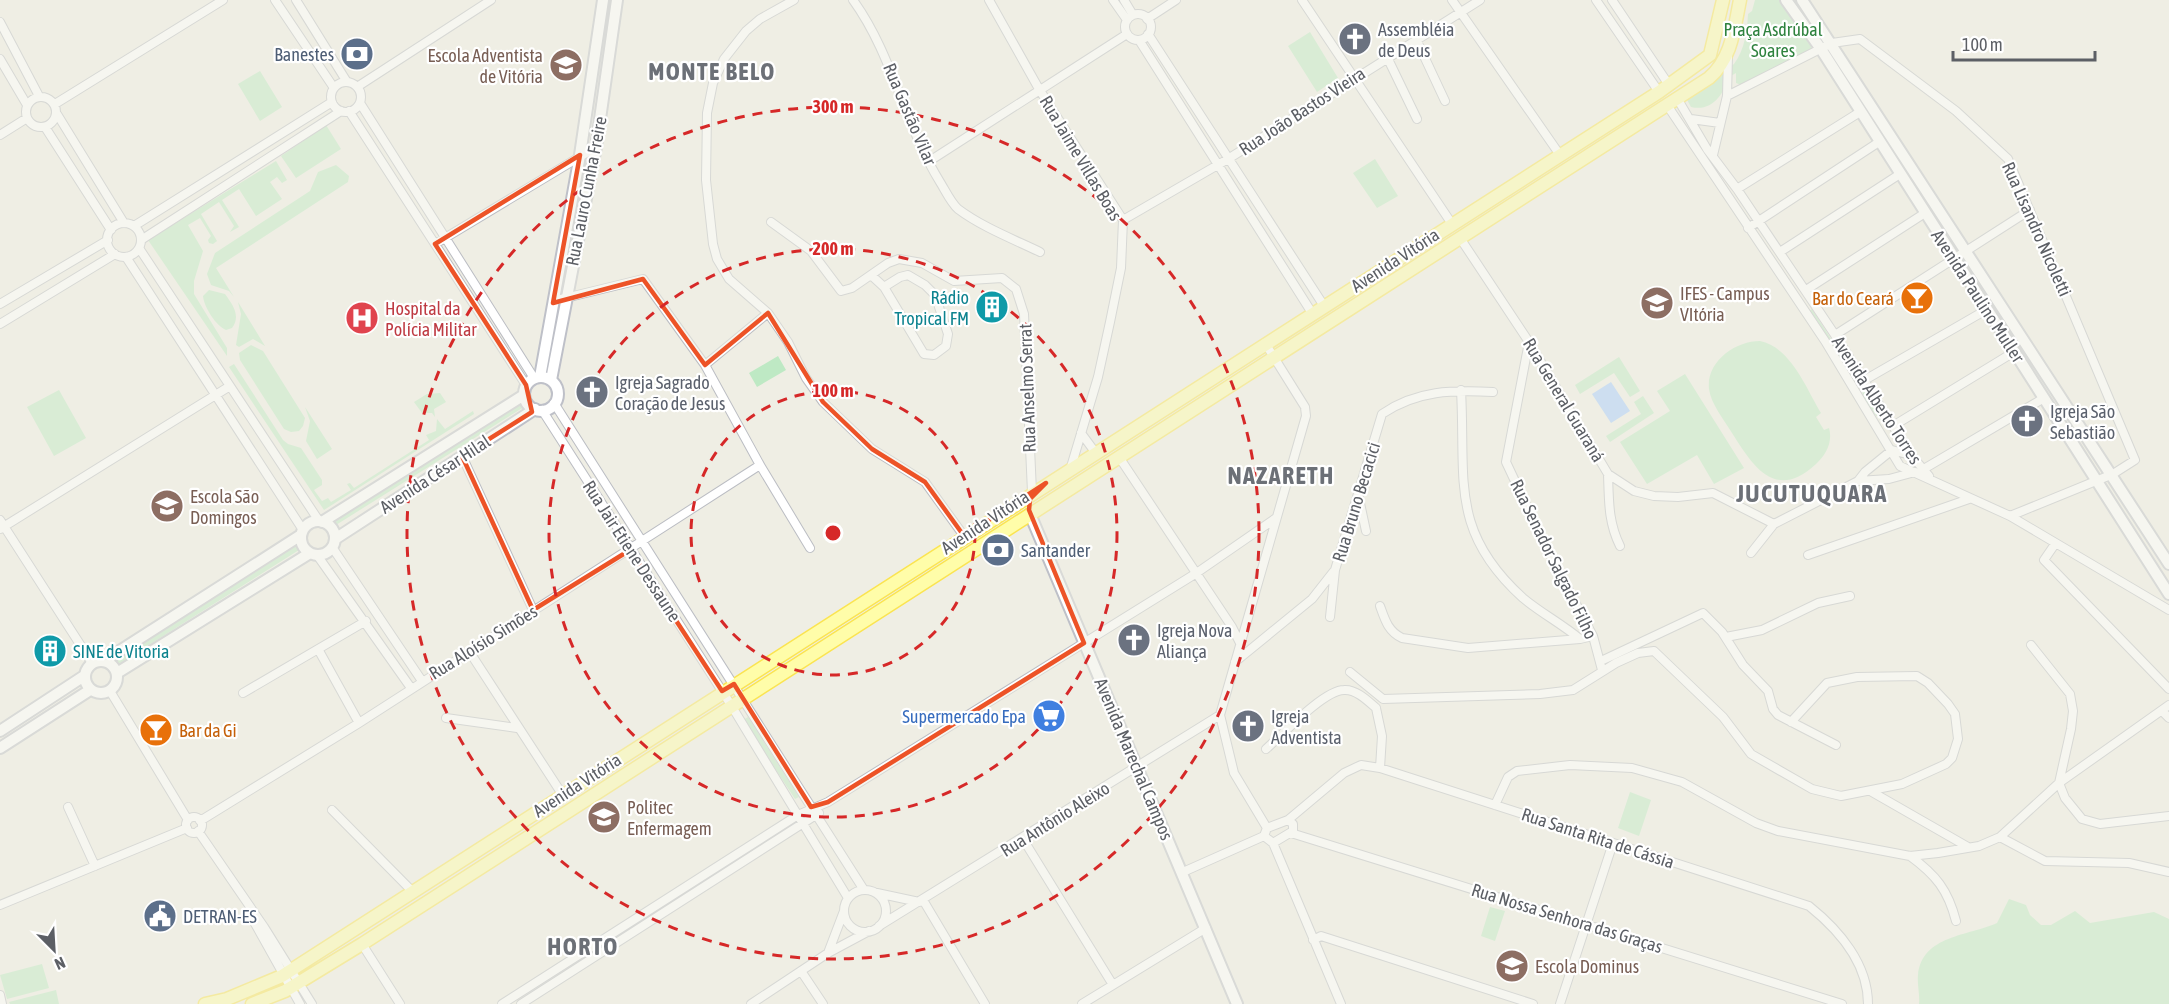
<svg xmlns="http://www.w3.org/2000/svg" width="2169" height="1004" font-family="'Asap Condensed',sans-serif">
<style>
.green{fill:#bee9c4}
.water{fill:#a4caff}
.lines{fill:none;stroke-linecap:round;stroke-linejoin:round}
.street-casing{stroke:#bbbdc3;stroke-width:10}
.secondary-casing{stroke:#bec0c8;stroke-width:14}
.primary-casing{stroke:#fbe451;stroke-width:15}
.street{stroke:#fff;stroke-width:8}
.secondary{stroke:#fff;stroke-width:10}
.primary{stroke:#fffda9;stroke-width:12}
.marked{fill:none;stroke:#ed5327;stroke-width:4.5;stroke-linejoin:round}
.ring{fill:none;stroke:#d62828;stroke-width:3;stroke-dasharray:10 8}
.labels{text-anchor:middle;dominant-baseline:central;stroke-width:4.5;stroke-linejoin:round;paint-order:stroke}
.worship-label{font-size:18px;fill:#5b616d;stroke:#fff;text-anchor:start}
.park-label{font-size:18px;fill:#2e823e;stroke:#fff}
.service-label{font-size:18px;fill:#4e5e75;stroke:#fff;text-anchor:start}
.education-label{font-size:18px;fill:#785e54;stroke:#fff;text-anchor:start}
.street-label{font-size:18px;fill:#5c5f65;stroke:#fff}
.culture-label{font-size:18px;fill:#0d838f;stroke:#fff;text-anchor:end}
.food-label{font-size:18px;fill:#c56008;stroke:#fff;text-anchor:end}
.health-label{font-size:18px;fill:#be3a42;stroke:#fff;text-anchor:start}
.shop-label{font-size:18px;fill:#366cbe;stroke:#fff;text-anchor:end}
.district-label{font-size:24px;font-weight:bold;letter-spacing:1.5px;fill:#6c7077;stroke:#fff}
.centre{fill:#d62828;stroke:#fff;stroke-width:3}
.ring-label{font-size:18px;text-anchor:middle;font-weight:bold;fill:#d62828;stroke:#fff;stroke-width:4.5;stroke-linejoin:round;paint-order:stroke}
</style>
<rect width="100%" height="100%" fill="#efeee4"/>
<!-- green -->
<path class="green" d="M1755,0H1780L1811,44V51L1741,85L1736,83V73L1729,77C1724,94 1712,112 1691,107L1686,98L1734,64C1745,49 1747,31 1748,14L1752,11Z
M1310,32L1338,78L1317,92L1288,46Z
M260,71L282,107L260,121L238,84Z
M326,125L341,149L296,178L281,156Z
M1375,159L1398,196L1377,208L1353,173Z
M276,161L287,180L282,183L277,177L270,182L282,199L256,216L239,189L222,200L239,227L230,232L234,226L219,202L201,214L217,241L213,244L209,243L208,240L211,236L200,218L188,225L203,251L194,281V294L227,348V356L148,240Z
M336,165L349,176L348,182L216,268L234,297L229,291L211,285L207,274L215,253L310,191L318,172Z
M209,290L225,294C233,305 241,316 232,328L226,330C216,326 204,307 203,296Z
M238,302L265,346L253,339L239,347L236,345L241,314Z
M1812,309L1889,430L1868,406L1860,387L1809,311Z
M1760,341C1791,347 1807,390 1821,413L1816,417L1824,430L1829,428C1833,442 1826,455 1816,464C1775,502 1753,466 1732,433C1724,420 1711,404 1709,389C1706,361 1736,341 1760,341Z
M251,345L263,351L305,418L303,426L299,431L291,432L284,429L240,360L239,353Z
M778,356L786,370L757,387L749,373Z
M1619,357L1640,391L1630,397L1614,373L1580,394L1575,385Z
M234,364L283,440L288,444L301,448L322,480V485L314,490L322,501L328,498L331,502L351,490L347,484L350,483L354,488L429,440L426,435L436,431L437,419L445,429L473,411L474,414L324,510L229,367Z
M1685,374L1744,468L1714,484L1697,455L1647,484L1620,442L1670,411L1657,391Z
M59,390L86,438L54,456L27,407Z
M440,393L446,402L434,409L435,417L432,413H422L414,402L427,394Z
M1643,396L1654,413L1610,442L1606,436L1641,414L1634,402Z
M520,401L524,407L336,525L332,519Z
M305,407L332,449L317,459L306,441L310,421Z
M294,543L299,550L119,664L115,657Z
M748,717L799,797L795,799L743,720Z
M1630,792L1651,800L1639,836L1618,828Z
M2009,899L2026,905L2030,915L2041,925H2051L2075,911L2090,923L2154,912L2169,919V1004H1919C1920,995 1917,984 1918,975C1922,935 1969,936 1997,923Z
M1490,907L1505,911L1495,941L1481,936Z
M42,964L49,988L7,999L0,975Z
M56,990L59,1004H10L9,1002Z"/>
<!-- water -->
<path class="water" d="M1611,382L1630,411L1611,423L1592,394Z"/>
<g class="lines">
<defs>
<path id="street" d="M275,0L334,88
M296,0L347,82
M794,0L760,19L746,31L724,59L713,83L707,113L706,180L713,244L717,259L729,279L768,313L788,342L806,378L823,402L872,449L925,482L964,536
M853,0C893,55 904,124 940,182C945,190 951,203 958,209C982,227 1013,239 1040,252
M989,0L1039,89L1123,220L1121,268L1110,322L1098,377L1071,467
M1113,0L1127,20
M1124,0L1133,15
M1302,0L1452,224
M1452,0L1560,155
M1596,0L1659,92
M1612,0L1669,85
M1125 27a13 13 0 1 1 26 0a13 13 0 1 1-26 0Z
M1147,19L1176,0
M0,22L39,96
M1148,34L1324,306
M1416,39L1445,101
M1139,40L1312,313
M1387,57L1417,119
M0,59L27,105
M331 97a15 15 0 1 1 30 0a15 15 0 1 1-30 0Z
M357,87L491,0
M1727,96L1832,43L1860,39L1956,111L2008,159L2135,460L2113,474L2010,516
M26 112a15 15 0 1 1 30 0a15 15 0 1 1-30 0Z
M1677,98L1707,149L1737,189L1835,335L1912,456L1929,476
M360,103L534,378
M55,104L223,0
M1667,105L1825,341L1900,466L2010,516L2169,610
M349,111L526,385
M57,114L124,223
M1691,119L1720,123
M45,127L111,230
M0,135L27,118
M1713,155L1727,96L1728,55
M928,162L1127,34
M1737,189L1860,112
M1123,220L1228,159L1480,0
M771,222L811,251L841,291L852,288L888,263L899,259L922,263L954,281L1002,278L1016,289L1024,314L1032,492
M107 240a17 17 0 1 1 34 0a17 17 0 1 1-34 0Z
M134,226L332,102
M1748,228L1879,142
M1460,238L1529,342L1608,474L1634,491L1654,496L1678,497L1713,493L1774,524
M141,240L341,111
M435,244L596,147
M139,248L319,521
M1780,252L1900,174
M126,257L303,530
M871,275L884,287L924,354L934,355L946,346L948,334L935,295L925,285L908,275L900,277L884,287
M1806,290L1925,213
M0,304L108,240
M0,324L115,254
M1835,335L2030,210
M1529,342L1506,462L1545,545L1593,636L1602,670
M1265,343L1305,407L1306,416L1220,715L1234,773L1267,828
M705,365L768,313
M1863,381L1986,310
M1461,390C1466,480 1449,531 1523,598C1541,613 1562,624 1580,639L1593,636
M554,403L864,890
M542,410L731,705L848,898
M1893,426L2014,352
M1081,433L1095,452
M462,456L533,610
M1119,457L1232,627L1240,643
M760,465L810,548
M1922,470L2044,398
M1608,474C1609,500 1608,522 1620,546
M1858,481L1889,479L1915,472
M1358,494L1366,531
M0,520L92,663
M0,529L230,386
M2055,544L2044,560L2169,689
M332,547L422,681
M1751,553L1774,524L1858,481L1865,472L1892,450L1910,455
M317,555L411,688
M1808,555L1969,499
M1380,606C1385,620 1388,631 1402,638L1468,648L1580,639
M1330,617L1335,570L1382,414C1417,390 1453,390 1493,392
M1726,637L1762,630L1818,603L1850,596
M2031,645L2070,694L2073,711L2071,729L2059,783L2065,798L2082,819L2100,824L2169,816
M318,649L359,723
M469,651L562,794
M1601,661L1703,613L1722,632L1743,665L1768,691L1773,709L1778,715L1836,745
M1235,662L1312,599L1334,571
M1350,672L1383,699L1540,694L1573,690L1616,663L1638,653L1654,651L1723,717L1751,754L1812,789L1841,796L1902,784L1946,764L1952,758L1958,739L1955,714L1948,704L1928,683L1917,676L1857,677L1827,683L1791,722
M110,691L188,820
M243,693L366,621
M1376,708L1382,736L1380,768
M2162,711L2169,718
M446,718L517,728
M1266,749C1282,735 1324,690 1344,690C1356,689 1368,701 1376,708
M1872,792L1968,847
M1495,805L1508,777L1517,771L1570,765L1632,768L1682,782L1756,823L1778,831L1910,856L1938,853L1979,846L2000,837L2059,783L2169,705
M68,807L95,866
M332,810L412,891
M186 825a8 8 0 1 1 16 0a8 8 0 1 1-16 0Z
M1288,820L1344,773L1361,765L1380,768L1809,906C1839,930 1868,964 1868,1004
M1288,820L1293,824V831L1273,843L1264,836L1267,828Z
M200,821L359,723L760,465L705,365L643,279L553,301
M198,831L264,927L312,1004
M1291,833L1842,1004
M2000,837L2045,861L2129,863L2169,872
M1023,839L1113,985
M1273,843L1341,1004
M1910,856C1936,875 1948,890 1956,921
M1183,872L1264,836
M844 911a21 21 0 1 1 42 0a21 21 0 1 1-42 0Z
M877,893L919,902
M923,900L985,1004
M0,905L187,828
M248,911L300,1004
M879,926L1220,715
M1313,940L1321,936L1533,1004
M362,944L400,1004
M828,953L844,911
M801,971L823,1004
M0,995L2,1004
M502,1004L798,815L828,802L1195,574L1276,518
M521,1004L819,813
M751,1004L828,953L869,931
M1082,1004L1206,928
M1560,1004L1613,843"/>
<path id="secondary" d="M1786,0L1821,49L2169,594
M1802,0L2169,564
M540,377L580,155L603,0
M524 394a17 17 0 1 1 34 0a17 17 0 1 1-34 0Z
M551,380L596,147L617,0
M1030,514L1237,1004
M301 538a17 17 0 1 1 34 0a17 17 0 1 1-34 0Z
M322,522L524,395
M335,539L535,409
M85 677a16 16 0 1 1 32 0a16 16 0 1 1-32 0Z
M104,661L301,535
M117,673L310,553
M0,731L84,676
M0,748L90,690"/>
<path id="primary" d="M205,1004L227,999L282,976L1659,92L1710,55L1723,0
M252,1004L285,991L362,944L1709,78C1732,58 1734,29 1740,0"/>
</defs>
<!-- street casing -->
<use href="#street" class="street-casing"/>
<!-- secondary casing -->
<use href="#secondary" class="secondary-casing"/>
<!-- primary casing -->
<use href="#primary" class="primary-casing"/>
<!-- street -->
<use href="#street" class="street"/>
<!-- secondary -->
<use href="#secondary" class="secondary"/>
<!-- primary -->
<use href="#primary" class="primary"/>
</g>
<!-- marked area -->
<path d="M0 0H2169V1004H0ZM580,155L553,303L643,279L705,365L768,313L823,402L872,449L925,482L964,536L1046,483L1030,499L1029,510L1084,643L828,802L811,807L734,684L722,691L630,550L533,610L462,456L532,412L526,385L435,244Z" fill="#efeee4" fill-opacity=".55" fill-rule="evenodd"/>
<path class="marked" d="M580,155L553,303L643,279L705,365L768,313L823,402L872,449L925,482L964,536L1046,483L1030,499L1029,510L1084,643L828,802L811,807L734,684L722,691L630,550L533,610L462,456L532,412L526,385L435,244Z"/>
<!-- distance rings -->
<g class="ring">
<circle cx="833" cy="533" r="142"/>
<circle cx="833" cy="533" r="284"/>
<circle cx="833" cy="533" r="426"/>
</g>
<!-- icons -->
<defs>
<symbol id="church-disc" viewBox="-11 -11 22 22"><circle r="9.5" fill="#6b7280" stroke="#fff"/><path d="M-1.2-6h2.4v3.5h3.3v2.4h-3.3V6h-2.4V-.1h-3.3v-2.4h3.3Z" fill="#fff"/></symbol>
<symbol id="bank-disc" viewBox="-11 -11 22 22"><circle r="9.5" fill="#5c6f8a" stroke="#fff"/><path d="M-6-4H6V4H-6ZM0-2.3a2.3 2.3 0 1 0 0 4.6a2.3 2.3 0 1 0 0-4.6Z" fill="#fff"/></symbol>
<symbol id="school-disc" viewBox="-11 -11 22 22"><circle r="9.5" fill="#8d6e63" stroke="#fff"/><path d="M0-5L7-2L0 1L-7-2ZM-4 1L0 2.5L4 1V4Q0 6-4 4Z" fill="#fff"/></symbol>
<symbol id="bar-disc" viewBox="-11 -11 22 22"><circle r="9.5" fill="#e8710a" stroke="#fff"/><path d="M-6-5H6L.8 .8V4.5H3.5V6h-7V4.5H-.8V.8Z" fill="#fff"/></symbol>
<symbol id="university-disc" viewBox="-11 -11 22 22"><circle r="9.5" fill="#8d6e63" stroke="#fff"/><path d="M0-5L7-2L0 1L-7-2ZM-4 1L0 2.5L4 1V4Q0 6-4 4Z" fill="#fff"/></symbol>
<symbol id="building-disc" viewBox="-11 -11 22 22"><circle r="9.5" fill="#0f9aa8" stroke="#fff"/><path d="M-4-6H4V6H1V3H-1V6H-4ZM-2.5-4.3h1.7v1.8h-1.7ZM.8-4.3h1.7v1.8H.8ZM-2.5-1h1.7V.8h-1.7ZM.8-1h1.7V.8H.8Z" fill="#fff"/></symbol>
<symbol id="hospital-disc" viewBox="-11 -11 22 22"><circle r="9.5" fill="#e0444e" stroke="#fff"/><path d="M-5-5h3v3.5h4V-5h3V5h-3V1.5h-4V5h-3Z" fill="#fff"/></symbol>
<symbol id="supermarket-disc" viewBox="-11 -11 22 22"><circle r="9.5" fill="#3f7fe0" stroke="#fff"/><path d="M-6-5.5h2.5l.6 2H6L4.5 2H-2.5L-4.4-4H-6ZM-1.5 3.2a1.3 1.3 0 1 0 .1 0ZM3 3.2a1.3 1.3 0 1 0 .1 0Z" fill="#fff"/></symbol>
<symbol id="civic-disc" viewBox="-11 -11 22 22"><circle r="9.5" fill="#5c6f8a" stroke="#fff"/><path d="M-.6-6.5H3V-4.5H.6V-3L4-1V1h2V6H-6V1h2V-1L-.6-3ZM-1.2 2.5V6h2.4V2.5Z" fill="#fff"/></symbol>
</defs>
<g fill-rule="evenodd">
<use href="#church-disc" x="1336" y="20" width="38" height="38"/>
<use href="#bank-disc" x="338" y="35" width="38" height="38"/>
<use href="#school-disc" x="547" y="46" width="38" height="38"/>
<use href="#bar-disc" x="1898" y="279" width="38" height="38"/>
<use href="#university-disc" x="1638" y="284" width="38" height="38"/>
<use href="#building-disc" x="973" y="288" width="38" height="38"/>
<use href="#hospital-disc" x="343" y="299" width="38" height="38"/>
<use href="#church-disc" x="573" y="373" width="38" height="38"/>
<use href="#church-disc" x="2008" y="402" width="38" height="38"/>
<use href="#school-disc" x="148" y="487" width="38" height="38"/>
<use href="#bank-disc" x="979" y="531" width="38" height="38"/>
<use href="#church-disc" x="1115" y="621" width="38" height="38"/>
<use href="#building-disc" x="31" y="632" width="38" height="38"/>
<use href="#supermarket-disc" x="1030" y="697" width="38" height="38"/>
<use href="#church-disc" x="1229" y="707" width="38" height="38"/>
<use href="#bar-disc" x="137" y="711" width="38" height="38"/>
<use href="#school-disc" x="585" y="798" width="38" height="38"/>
<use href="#civic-disc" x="141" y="897" width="38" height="38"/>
<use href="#school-disc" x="1493" y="947" width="38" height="38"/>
</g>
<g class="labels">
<!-- worship labels -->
<g class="worship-label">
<text x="1378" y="29">Assembléia<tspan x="1378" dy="21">de Deus</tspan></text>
<text x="615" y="382">Igreja Sagrado<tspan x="615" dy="21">Coração de Jesus</tspan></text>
<text x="2050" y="411">Igreja São<tspan x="2050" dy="21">Sebastião</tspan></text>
<text x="1157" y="630">Igreja Nova<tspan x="1157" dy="21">Aliança</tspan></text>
<text x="1271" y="716">Igreja<tspan x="1271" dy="21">Adventista</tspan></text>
</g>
<!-- park labels -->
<g class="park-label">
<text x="1773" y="29">Praça Asdrúbal<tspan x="1773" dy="21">Soares</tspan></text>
</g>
<!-- service labels -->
<g class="service-label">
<text x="334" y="54" text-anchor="end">Banestes</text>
<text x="1021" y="550">Santander</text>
<text x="183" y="916">DETRAN-ES</text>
</g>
<!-- education labels -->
<g class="education-label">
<text x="543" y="55" text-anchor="end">Escola Adventista<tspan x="543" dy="21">de Vitória</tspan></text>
<text x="1680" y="293">IFES - Campus<tspan x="1680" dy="21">VItória</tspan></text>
<text x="190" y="496">Escola São<tspan x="190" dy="21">Domingos</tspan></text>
<text x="627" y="807">Politec<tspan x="627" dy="21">Enfermagem</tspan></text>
<text x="1535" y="966">Escola Dominus</text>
</g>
<!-- street labels -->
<g class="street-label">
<text transform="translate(1302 111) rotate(-33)">Rua João Bastos Vieira</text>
<text transform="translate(910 114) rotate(67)">Rua Gastão Vilar</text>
<text transform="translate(1081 158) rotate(59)">Rua Jaime Villas Boas</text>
<text transform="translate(586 191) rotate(-79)">Rua Lauro Cunha Freire</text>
<text transform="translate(2037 229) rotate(66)">Rua Lisandro Nicoletti</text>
<text transform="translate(1395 260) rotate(-33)">Avenida Vitória</text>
<text transform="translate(1978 296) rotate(57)">Avenida Paulino Muller</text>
<text transform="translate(1027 388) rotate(-92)">Rua Anselmo Serrat</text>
<text transform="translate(1564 400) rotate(59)">Rua General Guaraná</text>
<text transform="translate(1877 400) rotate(57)">Avenida Alberto Torres</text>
<text transform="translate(435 474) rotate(-33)">Avenida César Hilal</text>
<text transform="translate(1356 502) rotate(-73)">Rua Bruno Becacici</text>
<text transform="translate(985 522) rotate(-33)">Avenida Vitória</text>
<text transform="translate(632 551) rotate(57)">Rua Jair Etiene Dessaune</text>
<text transform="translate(1554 559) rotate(64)">Rua Senador Salgado Filho</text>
<text transform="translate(483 642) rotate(-32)">Rua Aloísio Simões</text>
<text transform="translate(1134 759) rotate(67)">Avenida Marechal Campos</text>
<text transform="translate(577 785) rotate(-33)">Avenida Vitória</text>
<text transform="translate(1055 819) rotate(-32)">Rua Antônio Aleixo</text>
<text transform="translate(1598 838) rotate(18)">Rua Santa Rita de Cássia</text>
<text transform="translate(1567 918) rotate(17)">Rua Nossa Senhora das Graças</text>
</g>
<!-- culture labels -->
<g class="culture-label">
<text x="969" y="297">Rádio<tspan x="969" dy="21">Tropical FM</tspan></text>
<text x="73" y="651" text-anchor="start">SINE de Vitoria</text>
</g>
<!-- food labels -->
<g class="food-label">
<text x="1894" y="298">Bar do Ceará</text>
<text x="179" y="730" text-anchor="start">Bar da Gi</text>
</g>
<!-- health labels -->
<g class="health-label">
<text x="385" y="308">Hospital da<tspan x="385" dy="21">Polícia Militar</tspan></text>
</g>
<!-- shop labels -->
<g class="shop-label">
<text x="1026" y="716">Supermercado Epa</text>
</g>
<!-- district labels -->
<g class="district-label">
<text x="712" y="71">MONTE BELO</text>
<text x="1281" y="475">NAZARETH</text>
<text x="1812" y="493">JUCUTUQUARA</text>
<text x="583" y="946">HORTO</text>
</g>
</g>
<circle cx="833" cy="533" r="9" class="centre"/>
<g class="ring-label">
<text x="833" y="113">300 m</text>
<text x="833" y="255">200 m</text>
<text x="833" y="397">100 m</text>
</g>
<!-- north arrow -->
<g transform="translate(54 950) rotate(156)" stroke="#ffffff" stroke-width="4.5" paint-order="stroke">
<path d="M0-4.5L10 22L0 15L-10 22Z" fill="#5c5f65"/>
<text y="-9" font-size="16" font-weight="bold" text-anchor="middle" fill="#5c5f65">N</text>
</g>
<!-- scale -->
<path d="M1953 51v9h142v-9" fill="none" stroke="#5c5f65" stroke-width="3"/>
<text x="1962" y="51" font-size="18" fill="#5c5f65" stroke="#ffffff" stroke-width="4.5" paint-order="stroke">100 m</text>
</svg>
